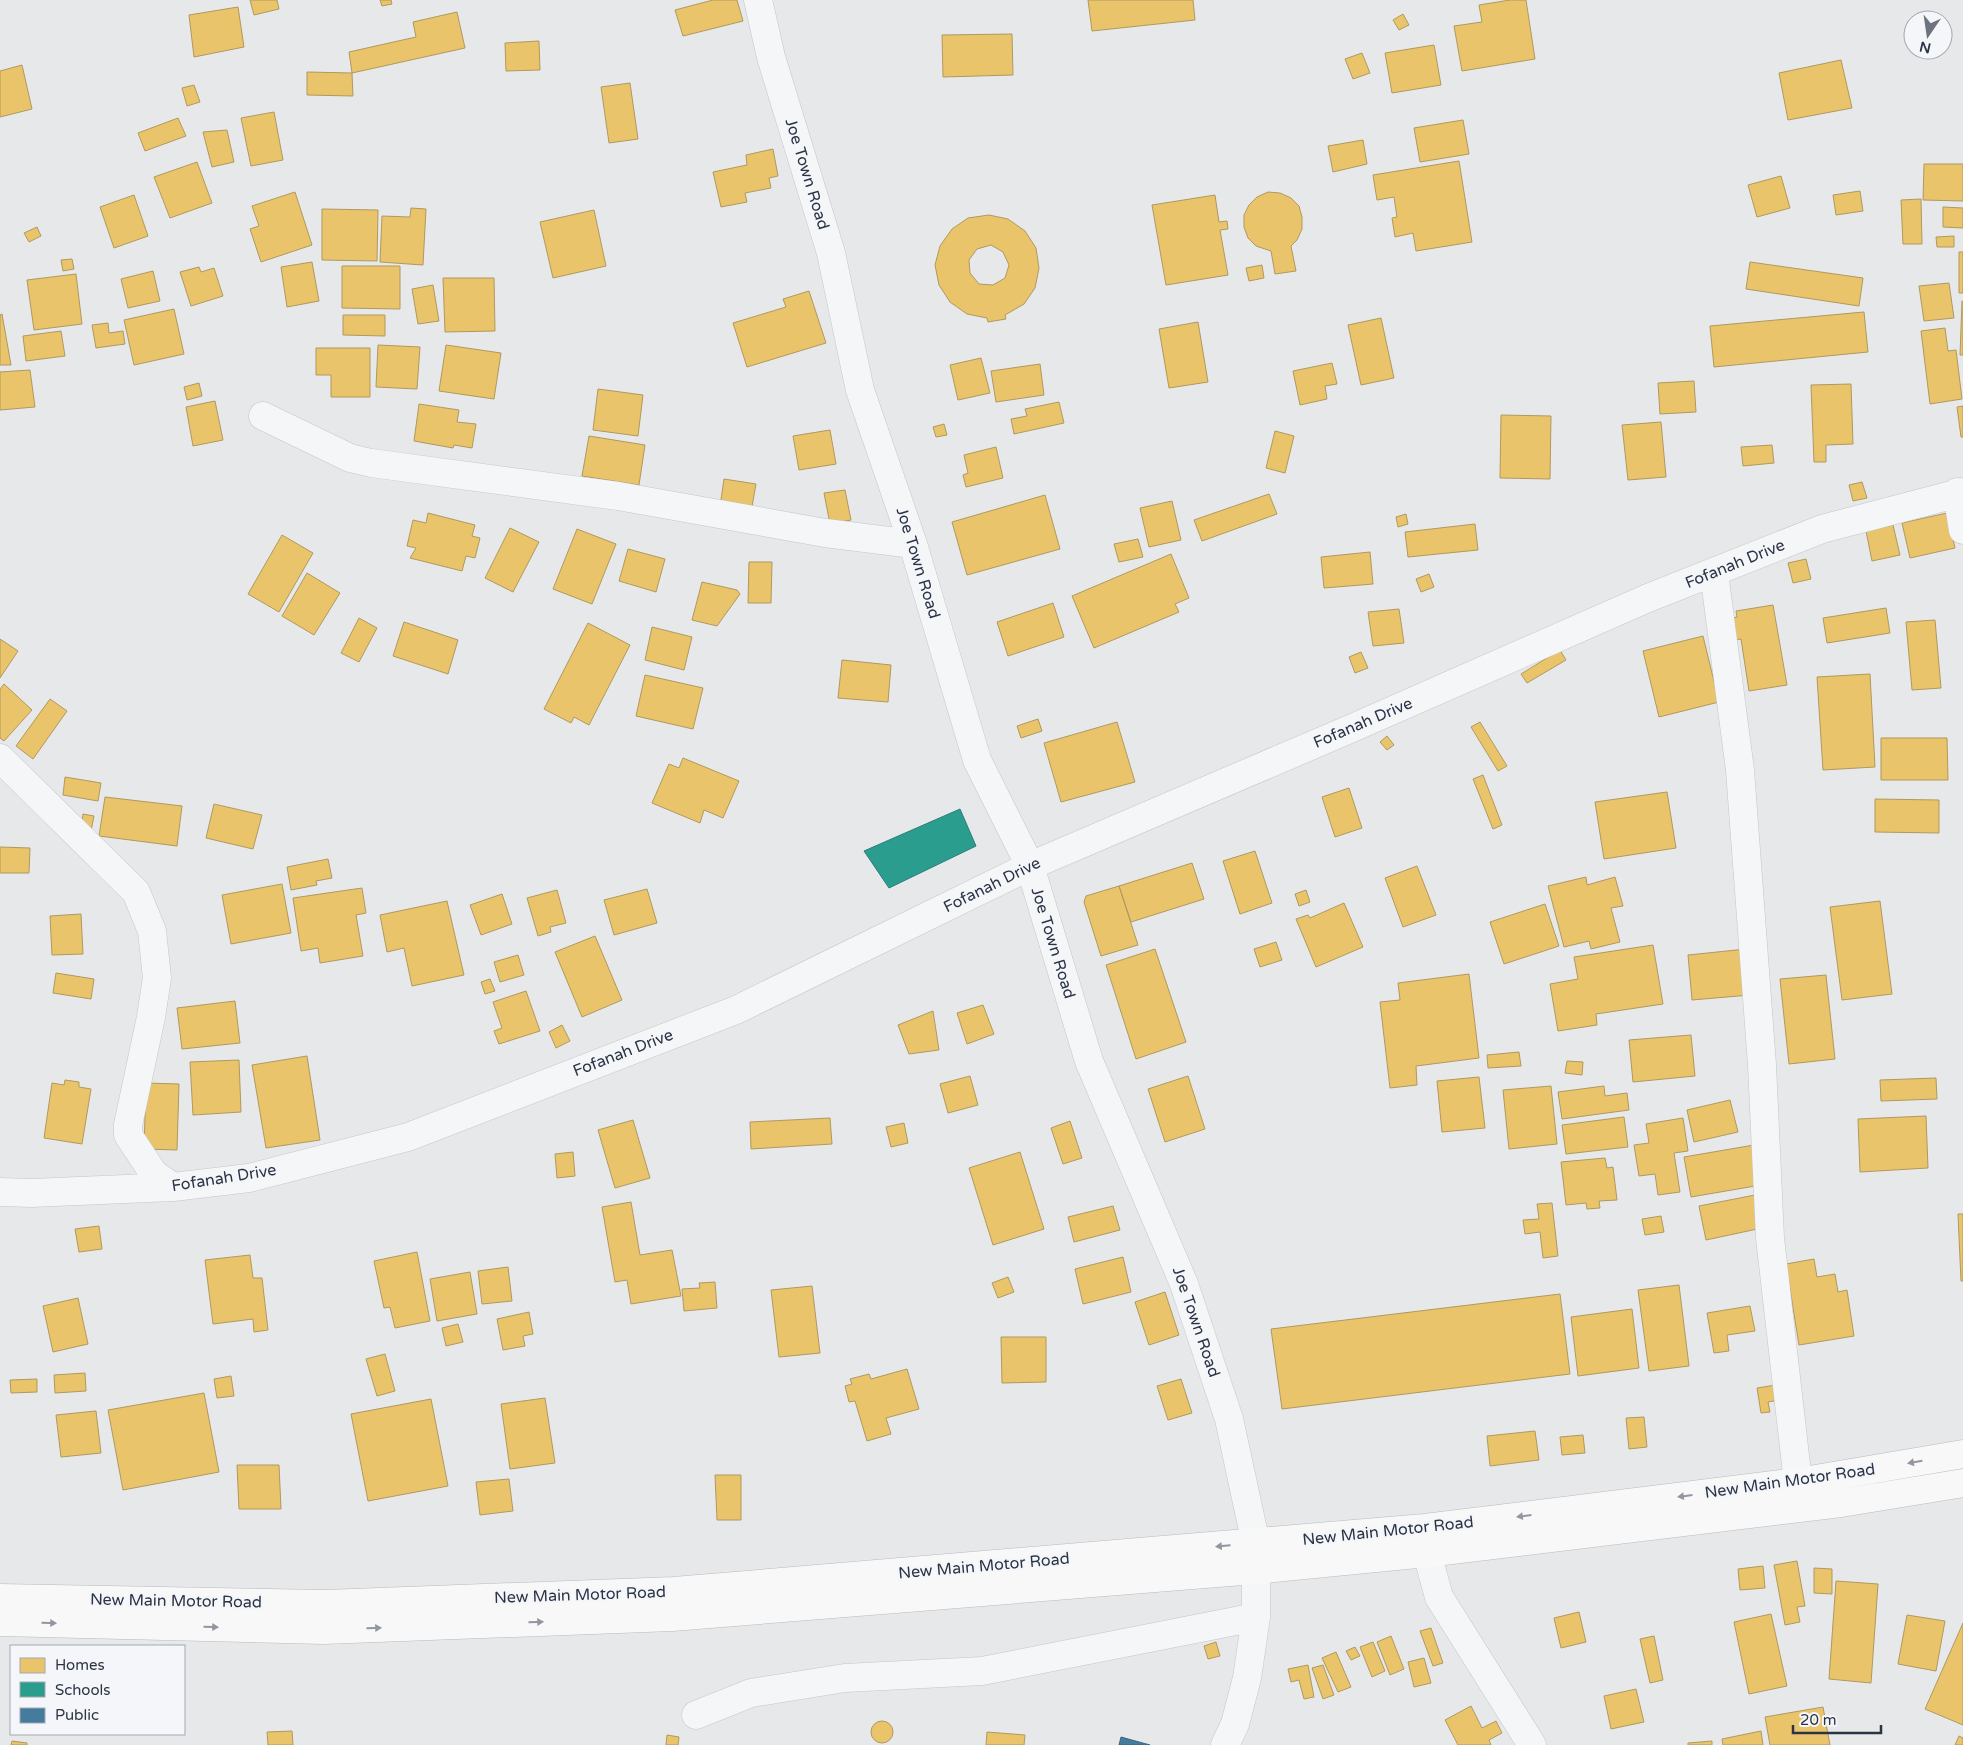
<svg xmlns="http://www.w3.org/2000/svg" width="1963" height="1745" font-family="'Varela Round',sans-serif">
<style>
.homes{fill:#e9c46a;stroke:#b0995f;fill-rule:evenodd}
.schools{fill:#2a9d8f;stroke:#2a7e79}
.public{fill:#457b9d;stroke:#3d6683}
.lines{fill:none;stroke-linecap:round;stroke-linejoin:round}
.minor-casing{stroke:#c4c6c8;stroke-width:29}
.highway-casing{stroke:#b8bbbf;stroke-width:29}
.minor{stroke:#f5f6f7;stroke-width:28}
.highway{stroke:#f8f8f8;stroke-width:28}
.oneway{fill:#92969e}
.labels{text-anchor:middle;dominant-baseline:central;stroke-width:5;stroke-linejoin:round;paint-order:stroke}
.street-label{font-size:16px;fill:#2b3445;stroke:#f4f6f9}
</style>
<rect width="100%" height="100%" fill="#e6e8ea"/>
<!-- homes -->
<path class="homes" d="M250,0H277L279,9L254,15Z
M380,0H391L392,4L382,6Z
M713,0H737L743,21L683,36L675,10Z
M1088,0H1193L1195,20L1092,31Z
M1510,0H1526L1535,59L1462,71L1454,26L1482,22L1479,5Z
M238,7L244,47L194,57L189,15Z
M457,12L465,48L352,73L349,52L416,37L413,22Z
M1403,14L1409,25L1399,30L1393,20Z
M1012,34L1013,75L943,77L942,35Z
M539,41L540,70L506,71L505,43Z
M1434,45L1441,85L1392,93L1385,53Z
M1362,53L1370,73L1353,79L1345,59Z
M1841,60L1852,108L1788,120L1779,73Z
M22,65L32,109L0,117V71Z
M307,72L352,73L353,96L307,95Z
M630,83L638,139L609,143L601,87Z
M194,85L200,102L187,106L182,88Z
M274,112L283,160L251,166L241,118Z
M178,118L186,136L145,151L138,133Z
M1463,120L1469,154L1420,162L1414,128Z
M227,130L234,162L212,167L203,132Z
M1363,140L1367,164L1333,172L1328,146Z
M773,149L778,176L769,178L771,188L745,193L747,202L721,207L713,172L747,165L746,155Z
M1459,161L1472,242L1416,251L1413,233L1395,237L1392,218L1397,217L1394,197L1377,200L1373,175Z
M197,162L212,203L170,218L154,177Z
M1924,164H1963V201L1923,200Z
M1781,176L1790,208L1757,217L1748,185Z
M1860,191L1863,211L1836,215L1833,195Z
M295,192L312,245L261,262L250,229L259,226L252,206Z
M1268,192L1280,193L1291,198L1299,206L1302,217V229L1297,240L1291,246L1296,271L1275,274L1271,251L1256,246L1248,238L1244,227V215L1249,205L1257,197Z
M134,195L148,236L114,248L100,207Z
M1215,195L1219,222L1227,221L1228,229L1220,230L1228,275L1166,285L1152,205Z
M1921,199L1922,244H1903L1901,200Z
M1943,207L1963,208V228L1943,227Z
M411,208L426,209L423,265L380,262L382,216L410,217Z
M322,209L378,210L377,261L322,260Z
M594,210L606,266L553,278L540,222Z
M989,215L1008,219L1025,231L1036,248L1039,268L1035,288L1024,304L1005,315L1006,319L988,322L987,318L967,314L950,302L939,285L935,265L940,246L952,229L968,218ZM991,245L1003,252L1009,265L1005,278L993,285L979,284L970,273L969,260L977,249Z
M37,227L41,236L29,242L24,233Z
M1954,236V247H1937L1936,237Z
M1959,252H1963V293H1959Z
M72,259L74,269L63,271L61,260Z
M312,262L319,301L287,307L281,267Z
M1750,262L1863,278L1859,306L1746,289Z
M1262,265L1264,278L1249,281L1246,268Z
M342,266H400V309L342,308Z
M199,267L201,272L214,268L223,296L191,306L180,272Z
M153,271L160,301L128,308L121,279Z
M76,274L82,324L34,330L27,280Z
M443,278H494L495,331L445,332Z
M1949,283L1954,318L1924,321L1919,286Z
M433,285L439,321L418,324L412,289Z
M809,291L826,343L747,367L733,323L786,307L783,299Z
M1962,301H1963V355H1960Z
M174,309L184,354L134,365L124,320Z
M1864,312L1868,352L1714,367L1710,326Z
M2,314L11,365H0V315Z
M343,315H385V336L343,335Z
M1381,318L1394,378L1361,385L1348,325Z
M1198,322L1208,382L1169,388L1159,329Z
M108,323L109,333L123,331L125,344L96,348L92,325Z
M1945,328L1948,351L1956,350L1962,399L1930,404L1921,331Z
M61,331L65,356L26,361L23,336Z
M378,345L420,347L417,389L376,387Z
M446,345L501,353L494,399L439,391Z
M316,348H370V397H331V375H316Z
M981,358L990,393L958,400L950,365Z
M1332,363L1337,384L1325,386L1327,399L1300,405L1293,371Z
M1040,364L1044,395L996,402L991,371Z
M30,370L35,407L0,410V372Z
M1694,381L1696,412L1660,414L1658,383Z
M199,383L202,396L187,400L184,387Z
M1851,384L1853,444L1826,445V462H1814L1811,385Z
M598,389L643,395L638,436L593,430Z
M215,401L223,440L193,446L186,407Z
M1059,402L1064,423L1014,434L1011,419L1027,416L1025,409Z
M419,404L459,410L457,422L476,424L472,448L454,445L453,448L414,441Z
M1963,406V437H1961L1957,407Z
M1501,415L1551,416L1550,479L1500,478Z
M1661,422L1666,477L1628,480L1622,425Z
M944,424L947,435L936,437L933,427Z
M830,430L836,464L799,470L793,436Z
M1275,431L1294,436L1285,473L1266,468Z
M589,436L645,445L639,485L582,476Z
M1772,445L1774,463L1743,466L1741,447Z
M996,447L1003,478L966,487L963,475L968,473L964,455Z
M724,479L756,484L750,518L719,513Z
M1862,482L1867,498L1853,501L1849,485Z
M845,490L851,520L830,524L824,493Z
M1269,494L1277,514L1202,541L1194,520Z
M1045,495L1060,549L967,575L952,522Z
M1172,501L1181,540L1149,547L1140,508Z
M428,513L475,525L472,536L480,538L475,558L466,556L462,571L410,558L416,548L407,546L413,520L426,523Z
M1947,513L1955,548L1910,558L1902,523Z
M1406,514L1408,524L1398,527L1396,517Z
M1475,524L1478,550L1408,557L1405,532Z
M1893,525L1900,555L1872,561L1866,531Z
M510,528L539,542L513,592L485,578Z
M577,529L616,544L592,604L553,589Z
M282,535L313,553L279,612L248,594Z
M1138,539L1143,557L1119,562L1114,544Z
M628,549L665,559L656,592L619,581Z
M1370,552L1373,584L1324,588L1321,557Z
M1171,554L1189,598L1175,604L1179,612L1094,648L1072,596Z
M1806,559L1811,579L1793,583L1788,563Z
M749,562H772L771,603H748Z
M307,573L340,593L314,635L282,616Z
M1429,574L1434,587L1421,592L1416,579Z
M702,582L737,590L740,594L717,626L692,620Z
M1053,603L1064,637L1008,656L997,622Z
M1773,605L1787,685L1749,691L1741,639L1735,640L1732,618L1737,617L1736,611Z
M1886,608L1890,633L1827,643L1823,618Z
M1399,609L1404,643L1373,646L1368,612Z
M359,618L377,628L359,662L341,653Z
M1935,620L1941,688L1912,690L1906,622Z
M404,622L458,640L448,674L393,656Z
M588,623L630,645L589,725L574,717L571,723L544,709Z
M652,627L692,637L684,670L645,660Z
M1703,636L1719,702L1659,717L1643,651Z
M0,639L18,651L0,678Z
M1560,650L1566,660L1527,683L1521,674Z
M1361,652L1368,668L1355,673L1349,657Z
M842,660L891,665L888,702L838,698Z
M1870,674L1875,767L1823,770L1817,677Z
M645,675L703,688L693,729L636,716Z
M4,684L32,710L4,741L0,738V689Z
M50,699L67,711L33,759L16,746Z
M1038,719L1042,731L1021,738L1017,726Z
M1117,722L1135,782L1061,802L1044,743Z
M1480,722L1507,766L1498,771L1471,727Z
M1387,736L1394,745L1387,750L1380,742Z
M1881,738H1947L1948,780H1881Z
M683,758L739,781L723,818L704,810L700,823L652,803L669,764L679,768Z
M1483,775L1502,825L1493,829L1473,779Z
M65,777L101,783L98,801L63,795Z
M1349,788L1362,828L1335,837L1322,797Z
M1667,792L1676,848L1604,859L1595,802Z
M105,797L182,806L177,846L99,836Z
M1875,799L1939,800V833L1875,832Z
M214,804L262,815L253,849L206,838Z
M83,814L94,816L91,831L81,829Z
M0,847L30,848L29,873H0Z
M1255,851L1272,903L1240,914L1223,861Z
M328,859L332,878L316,881L317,885L291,890L287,867Z
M1192,863L1204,899L1131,922L1119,886Z
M1417,866L1436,915L1403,927L1385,878Z
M1586,877L1587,885L1615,877L1623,906L1611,908L1620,942L1591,949L1589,941L1564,947L1548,886Z
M282,884L291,933L231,944L222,895Z
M1119,886L1138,945L1101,956L1084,902L1086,896Z
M362,888L366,913L356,915L363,956L320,963L318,948L301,951L293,898Z
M647,889L657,923L614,935L604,900Z
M557,890L566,923L550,927L551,932L538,936L527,898Z
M1306,890L1310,902L1299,906L1295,894Z
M502,894L512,924L481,935L470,905Z
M447,901L464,975L412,986L404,948L387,952L380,915Z
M1880,901L1892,994L1842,1000L1830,907Z
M1344,903L1363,947L1316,967L1296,919L1308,915L1310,918Z
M1545,904L1559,946L1504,964L1490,922Z
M81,914L83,954L52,955L50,916Z
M595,936L622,1000L582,1017L555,952Z
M1276,942L1282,960L1260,967L1254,949Z
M1653,945L1663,1004L1596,1014L1597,1025L1558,1031L1550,984L1578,979L1574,957Z
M1155,949L1186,1042L1136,1059L1106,965Z
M1746,949L1750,995L1692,1000L1688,955Z
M518,955L524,975L500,982L494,962Z
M56,973L94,979L91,999L53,993Z
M1469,974L1479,1058L1416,1066L1417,1085L1390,1088L1380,1002L1400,1000L1398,983Z
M1826,975L1835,1059L1789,1064L1780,979Z
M490,979L495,991L485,994L481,982Z
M526,991L540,1031L499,1044L494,1031L502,1028L493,1002Z
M235,1001L240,1043L182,1049L177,1008Z
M983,1005L994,1034L967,1044L957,1013Z
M933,1011L939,1050L909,1054L898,1025Z
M562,1025L570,1041L556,1048L549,1032Z
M1691,1035L1695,1076L1633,1082L1629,1040Z
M1519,1052L1521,1066L1488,1068L1487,1055Z
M307,1056L320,1140L266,1148L252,1065Z
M239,1060L241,1112L193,1115L190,1062Z
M1567,1061L1583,1062L1582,1075L1565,1073Z
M970,1076L978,1105L948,1113L940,1084Z
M1188,1076L1205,1129L1165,1142L1148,1089Z
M1479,1077L1485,1128L1442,1132L1437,1081Z
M1936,1078L1937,1099L1881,1101L1880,1080Z
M65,1080L79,1082V1087L91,1089L82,1144L44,1138L52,1083L64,1085Z
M146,1083L179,1084L177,1150L144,1149Z
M1551,1086L1557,1144L1509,1149L1503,1090Z
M1604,1086L1605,1096L1627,1093L1629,1110L1562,1119L1558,1092Z
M1730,1100L1738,1132L1694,1142L1687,1110Z
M1926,1116L1928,1168L1860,1172L1858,1119Z
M1624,1117L1628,1147L1566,1154L1562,1125Z
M830,1118L832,1144L751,1149L750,1122Z
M1683,1118L1688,1151L1674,1153L1680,1192L1658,1195L1655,1174L1639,1176L1634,1145L1649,1143L1646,1124Z
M633,1120L650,1178L615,1188L598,1130Z
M1070,1121L1082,1158L1063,1164L1051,1128Z
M904,1123L908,1143L891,1147L886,1127Z
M1754,1145L1761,1185L1691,1197L1684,1157Z
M573,1152L575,1176L557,1178L555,1154Z
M1020,1152L1044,1229L993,1245L969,1168Z
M1605,1158L1607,1168L1613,1167L1617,1200L1599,1201L1600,1208L1587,1209L1586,1203L1566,1205L1561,1162Z
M1755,1195L1762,1228L1706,1240L1699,1206Z
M631,1202L640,1255L672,1250L681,1296L631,1304L627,1280L615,1282L602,1207Z
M1552,1203L1558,1256L1543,1258L1540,1232L1525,1234L1523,1220L1539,1219L1537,1204Z
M1113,1206L1120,1230L1074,1242L1068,1217Z
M1958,1214H1963V1281H1961Z
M1661,1216L1664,1232L1645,1235L1642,1219Z
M99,1226L102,1249L79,1252L75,1229Z
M417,1252L430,1321L395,1328L390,1307L384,1308L374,1261Z
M250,1255L253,1278H262L268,1330L254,1332L253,1319L213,1324L205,1260Z
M1123,1257L1131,1292L1083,1304L1075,1269Z
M1814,1259L1817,1277L1835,1274L1838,1292L1847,1290L1854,1336L1799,1345L1786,1264Z
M508,1267L512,1301L482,1304L478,1271Z
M470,1272L477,1314L437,1321L430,1279Z
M1008,1277L1014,1292L998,1298L992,1283Z
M715,1282L717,1308L684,1311L682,1289L700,1288L699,1283Z
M1679,1285L1689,1366L1649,1371L1638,1290Z
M812,1286L820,1353L779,1357L771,1290Z
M1165,1292L1179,1335L1149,1345L1135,1302Z
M1560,1294L1570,1374L1282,1409L1271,1329Z
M78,1298L88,1344L53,1352L43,1306Z
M1750,1306L1755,1331L1727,1335L1729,1351L1714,1353L1707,1313Z
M1632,1309L1639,1368L1578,1376L1571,1317Z
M529,1312L533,1334L523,1336L525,1346L503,1350L497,1319Z
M458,1324L463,1342L446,1346L442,1328Z
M1001,1337H1046V1382L1002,1383Z
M385,1354L395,1391L377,1396L366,1359Z
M907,1369L919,1409L886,1418L891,1434L867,1441L855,1401L849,1402L845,1386L852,1384L850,1379L869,1374L871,1379Z
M85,1373L86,1391L55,1393L54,1375Z
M231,1376L234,1396L217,1398L214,1379Z
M37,1379V1392L11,1393L10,1380Z
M1181,1379L1192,1413L1168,1420L1157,1386Z
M1776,1385L1779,1400L1768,1402L1770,1412L1761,1413L1757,1388Z
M204,1393L219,1472L123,1490L108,1410Z
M545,1398L555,1463L510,1469L501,1404Z
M431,1399L448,1486L368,1501L351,1414Z
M96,1411L101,1453L61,1457L56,1415Z
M1644,1417L1647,1447L1629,1449L1626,1418Z
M1535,1431L1539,1460L1490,1466L1487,1436Z
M1583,1435L1585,1453L1562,1455L1560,1437Z
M237,1465H279L281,1509H239Z
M715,1475H741V1520H717Z
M509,1479L513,1511L480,1515L476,1482Z
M1797,1561L1805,1606L1797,1607L1800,1622L1785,1625L1774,1565Z
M1763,1566L1765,1588L1740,1590L1738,1569Z
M1814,1568L1832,1569V1594L1814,1593Z
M1836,1581L1878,1584L1871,1683L1829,1679Z
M1579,1612L1586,1642L1561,1648L1554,1618Z
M1771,1614L1787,1686L1749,1694L1734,1622Z
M1907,1615L1945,1621L1936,1671L1898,1664Z
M1963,1623V1725L1925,1709Z
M1431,1628L1443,1663L1433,1666L1420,1631Z
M1391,1636L1404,1669L1390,1675L1377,1642Z
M1654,1636L1663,1680L1650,1683L1640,1639Z
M1216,1642L1220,1656L1208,1659L1204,1646Z
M1373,1642L1385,1671L1372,1677L1360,1647Z
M1355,1647L1360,1656L1351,1660L1346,1651Z
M1336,1652L1351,1687L1338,1692L1322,1658Z
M1424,1658L1431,1683L1414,1687L1408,1662Z
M1308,1665L1314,1697L1304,1699L1299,1680L1291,1682L1288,1669Z
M1323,1665L1334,1695L1323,1699L1312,1668Z
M1636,1689L1644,1722L1611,1729L1604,1696Z
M1471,1706L1482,1728L1496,1721L1502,1733L1489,1740L1491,1745H1458L1445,1720Z
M1823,1707L1830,1745H1770L1765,1717Z
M871 1732a11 11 0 1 1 22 0a11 11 0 1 1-22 0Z
M292,1731L293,1745H268L267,1732Z
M1761,1731L1763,1745H1723L1722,1739Z
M987,1732L1025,1735L1024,1745H986Z
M667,1735L679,1737L678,1745H666Z
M1959,1736L1963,1738V1745H1955Z
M12,1741L27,1743V1745H11Z
M1712,1741V1745H1688V1743Z"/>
<!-- schools -->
<path class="schools" d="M960,809L976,846L889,888L864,851Z"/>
<!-- public -->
<path class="public" d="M1121,1737L1150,1745H1119Z"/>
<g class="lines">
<defs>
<path id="minor" d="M758,0L771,57L831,253L860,390L913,544L977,760L1030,866L1089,1061L1184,1284L1229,1419L1256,1544V1617L1247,1678L1235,1724L1225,1745
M263,416L350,458L371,463L618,496L825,533L913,544
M1957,492L1963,530
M1714,573L1740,770L1762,1065L1770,1238L1798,1482
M0,758L136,892L152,931L157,978L151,1017L128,1125V1135L154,1174L173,1187
M0,1192L31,1193L173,1187L249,1178L408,1137L736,1010L1030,866L1350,729L1648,598L1822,529L1963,492
M1427,1553L1439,1597L1532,1745
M696,1715L751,1693L845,1678L982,1671L1256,1617"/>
<path id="highway" d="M0,1598L326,1604L674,1591L1425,1528L1798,1482L1963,1454
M0,1622L324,1630L672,1617L1255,1570L1427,1553L1841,1503L1963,1483"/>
</defs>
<!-- minor casing -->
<use href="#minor" class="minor-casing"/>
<!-- highway casing -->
<use href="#highway" class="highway-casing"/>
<!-- minor -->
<use href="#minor" class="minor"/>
<!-- highway -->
<use href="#highway" class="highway"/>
</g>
<!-- one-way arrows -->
<defs><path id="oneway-solid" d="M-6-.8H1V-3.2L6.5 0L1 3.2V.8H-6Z" transform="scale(1.25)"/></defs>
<g class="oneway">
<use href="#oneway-solid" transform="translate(1915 1462) rotate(170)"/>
<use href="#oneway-solid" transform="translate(1685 1496) rotate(173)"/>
<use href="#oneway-solid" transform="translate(1524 1516) rotate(173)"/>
<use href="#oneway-solid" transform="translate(1223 1546) rotate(175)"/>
<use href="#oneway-solid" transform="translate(536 1622) rotate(-2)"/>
<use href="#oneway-solid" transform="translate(49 1623) rotate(1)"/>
<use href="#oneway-solid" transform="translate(211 1627) rotate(1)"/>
<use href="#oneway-solid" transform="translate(374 1628) rotate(-2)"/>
</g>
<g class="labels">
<!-- street labels -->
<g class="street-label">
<text transform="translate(807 174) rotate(73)">Joe Town Road</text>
<text transform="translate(918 563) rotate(73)">Joe Town Road</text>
<text transform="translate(1735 564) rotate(-22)">Fofanah Drive</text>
<text transform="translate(1363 723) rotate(-23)">Fofanah Drive</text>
<text transform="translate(992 885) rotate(-26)">Fofanah Drive</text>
<text transform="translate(1053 943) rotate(73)">Joe Town Road</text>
<text transform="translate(623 1053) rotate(-21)">Fofanah Drive</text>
<text transform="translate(224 1178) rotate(-9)">Fofanah Drive</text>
<text transform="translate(1196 1322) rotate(71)">Joe Town Road</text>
<text transform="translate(1790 1481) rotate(-8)">New Main Motor Road</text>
<text transform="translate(1388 1531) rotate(-6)">New Main Motor Road</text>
<text transform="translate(984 1566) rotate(-5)">New Main Motor Road</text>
<text transform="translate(580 1595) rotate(-2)">New Main Motor Road</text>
<text transform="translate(176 1601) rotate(1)">New Main Motor Road</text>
</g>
</g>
<!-- legend -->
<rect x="10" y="1645" width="175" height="90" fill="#f4f6f9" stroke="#a4a8b1"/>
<rect x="20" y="1658" width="25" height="15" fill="#e9c46a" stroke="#a4a8b1"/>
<text x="55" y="1670" font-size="15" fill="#2b3445">Homes</text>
<rect x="20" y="1682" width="25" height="15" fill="#2a9d8f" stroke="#a4a8b1"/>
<text x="55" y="1695" font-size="15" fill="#2b3445">Schools</text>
<rect x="20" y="1708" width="25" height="15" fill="#457b9d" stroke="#a4a8b1"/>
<text x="55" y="1720" font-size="15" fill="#2b3445">Public</text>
<!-- north arrow -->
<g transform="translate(1928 35) rotate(193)"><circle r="24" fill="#f4f6f9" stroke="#a4a8b1"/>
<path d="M0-4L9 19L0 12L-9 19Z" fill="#6c737f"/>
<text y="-8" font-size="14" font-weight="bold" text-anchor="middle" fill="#2b3445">N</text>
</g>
<!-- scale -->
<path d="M1793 1725v8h88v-8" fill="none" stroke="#2b3445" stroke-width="2.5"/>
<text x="1800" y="1725" font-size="15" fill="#2b3445" stroke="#f4f6f9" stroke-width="4" paint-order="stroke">20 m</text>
</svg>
